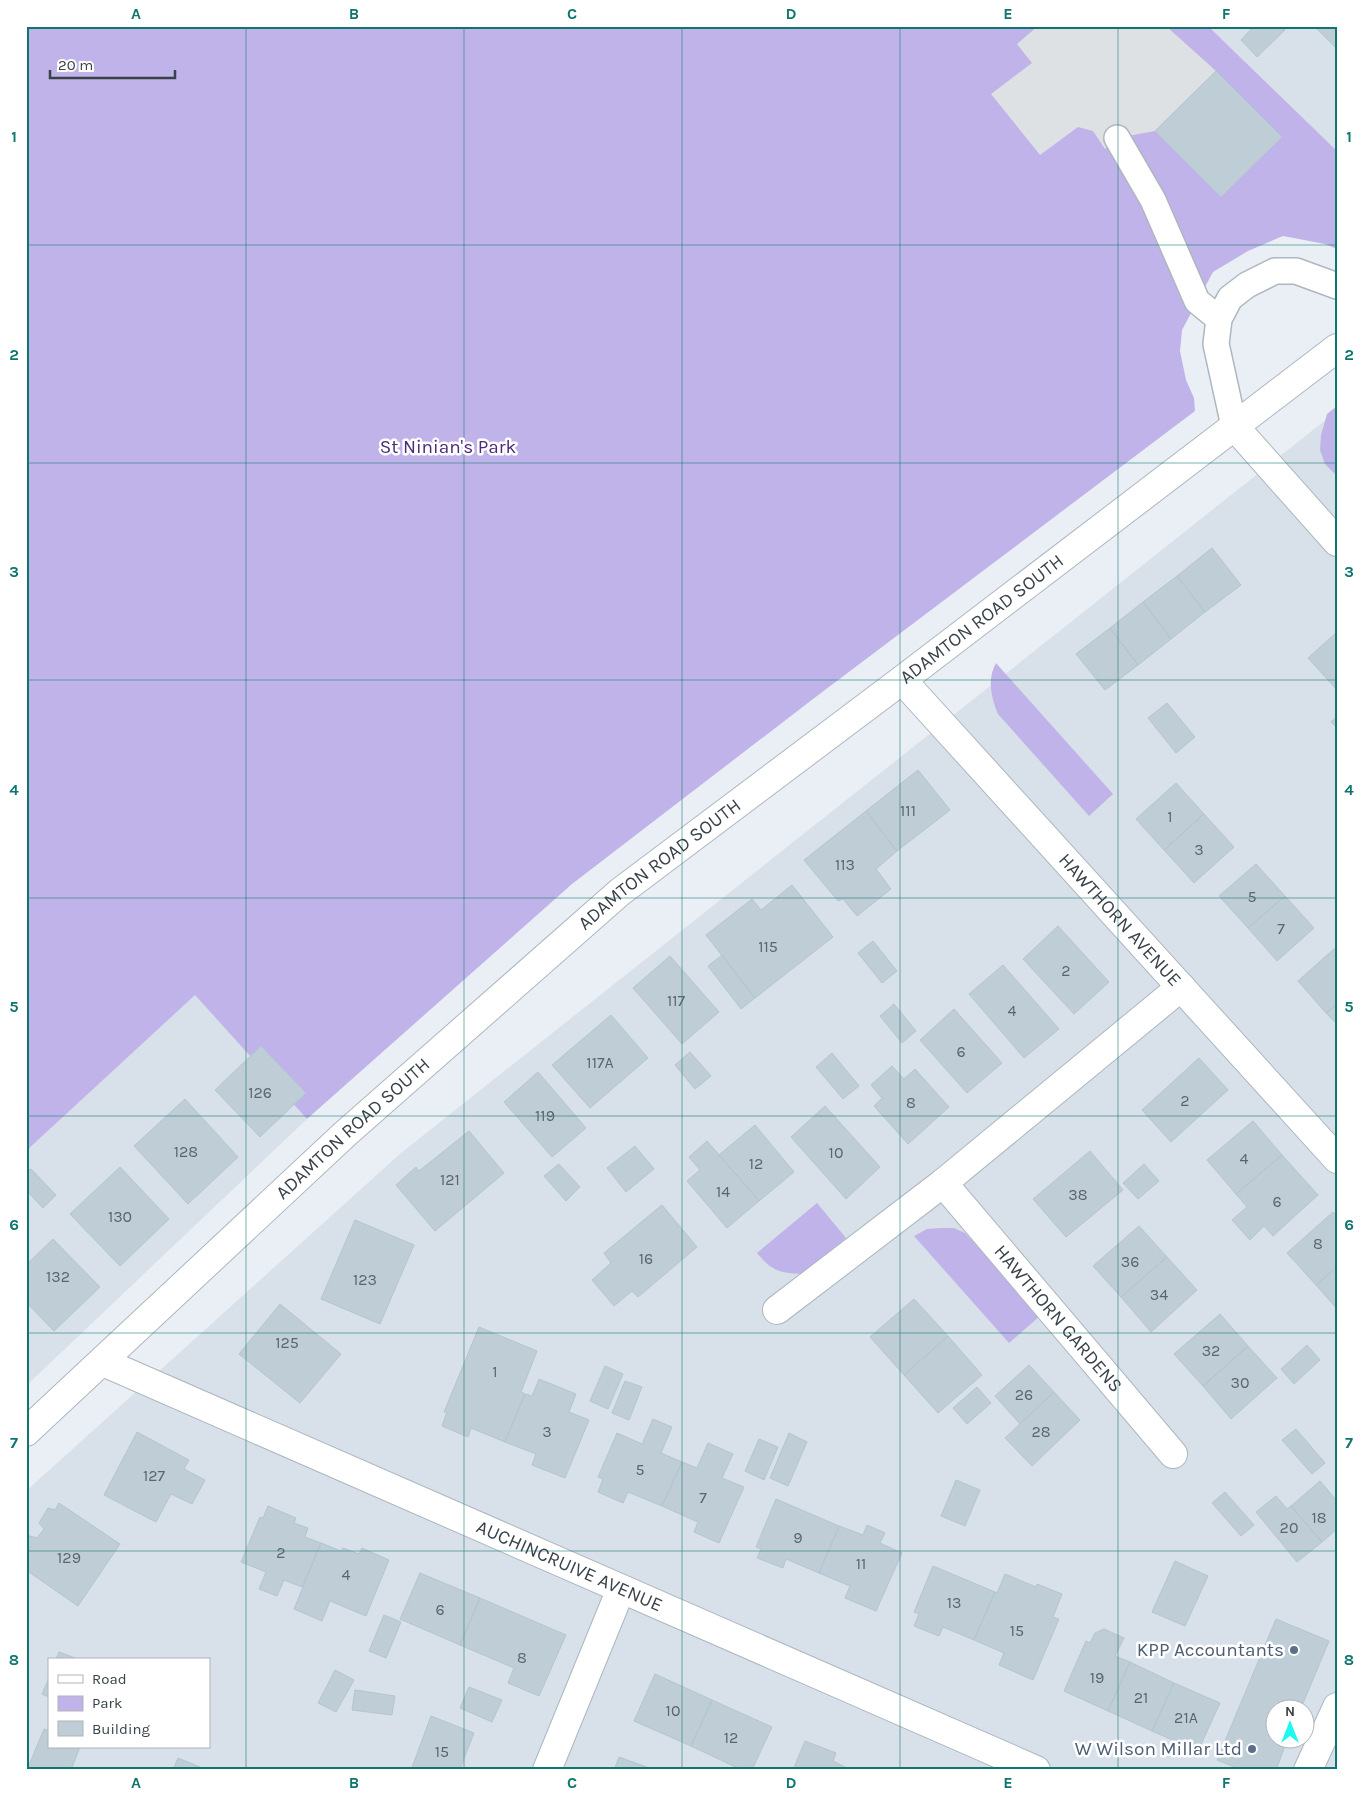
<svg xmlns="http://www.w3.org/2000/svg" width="1363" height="1796" font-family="Karla,sans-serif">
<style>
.residential{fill:#d8e0e9;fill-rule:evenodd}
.green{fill:#c0b3e9}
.parking{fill:#dee1e3}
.building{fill:#bfcdd6;stroke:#b2c5d1}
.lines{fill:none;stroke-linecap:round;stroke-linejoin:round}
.service-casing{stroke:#acb7c0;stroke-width:28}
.minor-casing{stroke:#acb7c0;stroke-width:30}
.tertiary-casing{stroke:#acb7c0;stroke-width:30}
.service{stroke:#fff;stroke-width:25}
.minor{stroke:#fff;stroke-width:28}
.tertiary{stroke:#fff;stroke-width:28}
.grid{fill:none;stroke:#0f766e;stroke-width:1;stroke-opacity:0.55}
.service-dot{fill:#5c6f8a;stroke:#fff;stroke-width:2}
.labels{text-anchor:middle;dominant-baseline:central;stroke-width:5;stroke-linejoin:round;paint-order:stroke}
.number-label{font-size:16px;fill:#5a656c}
.park-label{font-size:19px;fill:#4c2a7b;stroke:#fff}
.street-label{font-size:19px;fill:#384249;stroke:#fff}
.service-label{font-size:19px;fill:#4e5e75;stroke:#fff;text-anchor:end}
.neatline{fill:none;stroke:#0f766e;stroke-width:2}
.grid-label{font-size:16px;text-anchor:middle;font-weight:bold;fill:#0f766e}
</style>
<rect width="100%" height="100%" fill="#eaeff5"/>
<!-- residential -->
<path class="residential" d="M1208,26H1337V151Z
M1337,411V1770H26V1491L401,1153ZM49,1660H209V1747H49ZM1276,1708H1306V1738H1276Z
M195,994L307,1119L26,1386V1151Z"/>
<!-- green -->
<path class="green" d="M26,26H1208L1337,151V249L1325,244L1283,236L1248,251L1213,272L1182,330L1180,351L1186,380L1194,398L1195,411L813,699L572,884L307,1119L195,995L26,1151Z
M1337,406V476L1325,464L1320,450L1321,435L1327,414Z
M996,663L1113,794L1089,816L998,714C991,697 987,679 996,663Z
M817,1203L846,1238L802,1274C779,1273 772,1271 757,1253Z
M941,1228H954L965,1233L1041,1315L1009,1343L914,1236L927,1229Z"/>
<!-- parking -->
<path class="parking" d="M1038,26H1166L1216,71L1155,131L1117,138L1105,149L1093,131L1078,127L1040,155L991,94L1032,63L1017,44Z"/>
<!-- building -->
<path class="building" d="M1254,26H1281L1285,30L1257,57L1241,40Z
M1314,26H1337V45L1335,47Z
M1216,71L1282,137L1221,197L1155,131Z
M1212,548L1241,585L1205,612L1177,576Z
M1177,576L1205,612L1171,639L1143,602Z
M1143,602L1171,639L1138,665L1110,628Z
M1110,628L1138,665L1105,690L1076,654Z
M1337,632V690L1308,658Z
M1167,703L1195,737L1176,753L1148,718Z
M1337,717V728L1331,722Z
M918,770L950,810L897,851L866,811Z
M1176,783L1204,814L1164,850L1136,819Z
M866,811L897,851L876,869L891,889L857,916L843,899L838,901L804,860Z
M1204,814L1234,847L1194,883L1164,850Z
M1256,864L1285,896L1248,928L1219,896Z
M792,885L833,937L755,998L706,935L752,899L761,910Z
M1285,896L1314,928L1277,961L1248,928Z
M1058,926L1109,982L1074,1014L1023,959Z
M873,941L897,971L882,983L858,953Z
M1334,949L1337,951V1004L1326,1013L1298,981Z
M722,955L755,998L741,1009L708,966Z
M670,956L719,1012L682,1044L633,988Z
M1003,965L1059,1029L1024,1058L969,994Z
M894,1004L916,1031L902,1043L880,1016Z
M1337,1004V1024L1326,1013Z
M954,1009L1002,1063L967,1093L920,1040Z
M611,1015L648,1058L590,1108L552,1065Z
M261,1046L306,1093L260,1137L215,1090Z
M690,1052L711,1076L695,1089L675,1065Z
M832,1053L859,1086L843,1099L816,1067Z
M1199,1058L1228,1090L1171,1142L1142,1110Z
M892,1066L904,1079L915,1069L949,1107L908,1144L874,1106L882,1098L871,1085Z
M538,1072L586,1128L552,1157L504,1102Z
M185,1099L238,1157L188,1204L134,1146Z
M825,1106L880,1167L846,1199L791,1137Z
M1253,1121L1282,1155L1236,1194L1207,1160Z
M755,1125L794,1172L759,1201L719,1155Z
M469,1131L504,1173L435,1231L396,1185L416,1167L419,1171Z
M707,1141L759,1201L727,1228L687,1181L700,1170L689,1157Z
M635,1146L654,1169L626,1192L607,1168Z
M1090,1151L1123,1190L1066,1237L1033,1199Z
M1282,1155L1318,1195L1273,1236L1264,1226L1250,1240L1232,1220L1247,1207L1236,1194Z
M559,1164L580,1187L566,1201L544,1176Z
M1144,1164L1159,1181L1138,1199L1123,1183Z
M120,1167L169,1219L120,1266L70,1214Z
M31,1169L56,1195L43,1208L26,1190V1173Z
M662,1205L697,1247L638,1297L632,1291L614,1306L592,1280L611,1263L604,1253Z
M1333,1212L1337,1216V1267L1316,1285L1287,1253Z
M355,1220L414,1245L380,1324L321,1299Z
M1139,1226L1167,1257L1121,1297L1093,1266Z
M53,1239L100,1287L54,1331L26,1302V1265Z
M1167,1257L1197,1290L1151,1332L1121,1297Z
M1337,1267V1309L1316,1285Z
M914,1299L948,1336L904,1375L870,1337Z
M280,1304L341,1354L300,1403L239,1354Z
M1220,1314L1248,1346L1203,1386L1174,1354Z
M479,1327L537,1351L521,1392L525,1394L505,1442L471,1428L468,1437L442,1426L447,1412H444Z
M948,1336L982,1375L938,1413L904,1375Z
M1307,1345L1320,1360L1294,1384L1281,1369Z
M1248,1346L1277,1378L1231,1419L1203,1386Z
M1029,1365L1054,1392L1020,1424L995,1396Z
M605,1366L623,1374L608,1409L590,1401Z
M539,1379L576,1394L569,1412L589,1420L565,1478L532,1465L536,1454L505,1442L525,1394L532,1396Z
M625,1381L642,1387L629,1420L612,1413Z
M977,1387L991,1403L967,1424L953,1408Z
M1054,1392L1080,1420L1032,1466L1005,1438Z
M653,1419L672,1427L661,1453L682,1462L662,1506L628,1492L623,1503L598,1492L603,1479L598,1477L617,1433L642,1444Z
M1296,1429L1325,1463L1312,1474L1282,1440Z
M137,1432L189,1460L184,1469L205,1480L192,1504L171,1494L156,1522L104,1495Z
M789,1433L807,1442L788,1486L770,1478Z
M759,1439L778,1447L764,1480L745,1471Z
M708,1443L733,1454L722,1478L744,1487L719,1543L694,1532L698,1522L662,1506L682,1462L697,1468Z
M956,1480L980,1490L965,1526L941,1516Z
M1320,1481L1337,1501V1529L1322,1542L1291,1506Z
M1225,1492L1254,1525L1241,1536L1212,1503Z
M1276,1496L1287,1509L1291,1506L1322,1542L1297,1562L1256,1512Z
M776,1499L839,1526L819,1573L786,1559L783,1568L757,1558L761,1549L756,1547Z
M59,1503L120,1544L78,1606L26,1570V1535L37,1538L44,1529L39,1523L48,1508L55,1510Z
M268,1506L296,1518L294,1523L308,1528L305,1537L321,1543L302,1587L284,1580L277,1596L259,1589L266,1572L241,1562L260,1517L263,1518Z
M867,1525L885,1533L880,1543L902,1553L876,1611L845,1598L850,1586L819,1573L839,1526L863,1535Z
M321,1543L341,1551L343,1548L359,1554L362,1548L389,1560L366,1616L330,1601L322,1621L294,1609Z
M1175,1561L1208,1576L1185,1626L1152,1612Z
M933,1566L995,1592L974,1640L943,1627L939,1636L914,1626L919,1614L914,1612Z
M420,1573L480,1598L460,1645L400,1619Z
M1005,1574L1036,1587L1037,1584L1062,1594L1053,1617L1059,1619L1033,1680L999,1665L1004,1653L974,1640L995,1592L997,1593Z
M480,1598L566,1635L539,1696L508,1683L514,1668L460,1645Z
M384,1615L401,1622L386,1658L369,1651Z
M1276,1619L1329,1641L1301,1708H1276V1738H1288L1276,1770H1242L1217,1760Z
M1104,1629L1124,1638L1115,1656L1130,1662L1108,1711L1064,1691L1086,1641L1090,1643L1095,1633Z
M59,1652L80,1660H56Z
M1130,1662L1174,1683L1152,1731L1108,1711Z
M335,1670L354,1680L336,1712L318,1703Z
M655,1674L712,1700L691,1746L634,1721Z
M49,1678V1697L42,1694Z
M1174,1683L1220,1703L1198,1751L1152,1731Z
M469,1687L502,1700L492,1722L460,1708Z
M355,1690L395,1696L392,1715L352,1710Z
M712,1700L772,1727L752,1770H742L691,1746Z
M431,1716L474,1733L460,1769L462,1770H411Z
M44,1729L49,1731V1747H80L71,1770H27Z
M805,1741L836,1753L833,1761L845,1767L844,1770H793Z
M619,1757L652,1769V1770H614Z
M178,1758L200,1767L198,1770H173Z"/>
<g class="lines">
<defs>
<path id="service" d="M1117,138L1153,200L1197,301L1219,319
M1234,426L1216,344L1219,319L1230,298L1247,285L1275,271H1296L1337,286"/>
<g id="minor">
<path d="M1234,426L1337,542"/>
<path id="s1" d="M902,680L1337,1159"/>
<path id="s2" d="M943,1183L1173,1454"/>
<path d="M777,1310L943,1183L1181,987"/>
<path id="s3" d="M103,1362L1036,1770"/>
<path d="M547,1770L621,1589"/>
<path d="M1308,1770L1337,1707"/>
</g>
<g id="tertiary">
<path id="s4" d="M26,1432L345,1134L620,892L902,680L1337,348"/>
</g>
</defs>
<!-- service casing -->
<use href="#service" class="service-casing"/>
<!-- minor casing -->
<use href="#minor" class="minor-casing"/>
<!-- tertiary casing -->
<use href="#tertiary" class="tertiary-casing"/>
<!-- service -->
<use href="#service" class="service"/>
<!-- minor -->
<use href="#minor" class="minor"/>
<!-- tertiary -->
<use href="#tertiary" class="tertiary"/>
</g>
<!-- grid -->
<path class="grid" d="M246,26V1770M464,26V1770M682,26V1770M900,26V1770M1118,26V1770M26,245H1337M26,463H1337M26,680H1337M26,898H1337M26,1116H1337M26,1333H1337M26,1551H1337"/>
<!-- markers -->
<g class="service-dot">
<circle cx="1294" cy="1650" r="5"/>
<circle cx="1252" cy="1749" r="5"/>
</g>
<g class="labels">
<!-- number labels -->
<g class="number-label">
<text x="908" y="810">111</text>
<text x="1170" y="816">1</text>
<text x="1199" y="849">3</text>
<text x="845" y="864">113</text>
<text x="1252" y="896">5</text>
<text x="1281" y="928">7</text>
<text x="768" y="946">115</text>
<text x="1066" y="970">2</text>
<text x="676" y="1000">117</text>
<text x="1012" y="1010">4</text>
<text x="961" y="1051">6</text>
<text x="600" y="1062">117A</text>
<text x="260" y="1092">126</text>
<text x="1185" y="1100">2</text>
<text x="911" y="1102">8</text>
<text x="545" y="1115">119</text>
<text x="186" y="1151">128</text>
<text x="836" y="1152">10</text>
<text x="1244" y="1158">4</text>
<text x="756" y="1163">12</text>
<text x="450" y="1179">121</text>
<text x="723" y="1191">14</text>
<text x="1078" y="1194">38</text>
<text x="1277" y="1201">6</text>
<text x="120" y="1216">130</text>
<text x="1318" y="1243">8</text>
<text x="646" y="1258">16</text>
<text x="1130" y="1261">36</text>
<text x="58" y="1276">132</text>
<text x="365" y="1279">123</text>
<text x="1159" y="1294">34</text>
<text x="287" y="1342">125</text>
<text x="1211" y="1350">32</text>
<text x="495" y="1371">1</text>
<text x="1240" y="1382">30</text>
<text x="1024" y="1394">26</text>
<text x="547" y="1431">3</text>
<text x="1041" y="1431">28</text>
<text x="640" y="1469">5</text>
<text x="154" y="1475">127</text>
<text x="703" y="1497">7</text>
<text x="1319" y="1517">18</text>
<text x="1289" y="1527">20</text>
<text x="798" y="1537">9</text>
<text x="281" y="1552">2</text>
<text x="69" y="1557">129</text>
<text x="861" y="1563">11</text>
<text x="346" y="1574">4</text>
<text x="954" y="1602">13</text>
<text x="440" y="1609">6</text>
<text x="1017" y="1630">15</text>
<text x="522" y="1657">8</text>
<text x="1097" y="1677">19</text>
<text x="1141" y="1697">21</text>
<text x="673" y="1710">10</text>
<text x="1186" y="1717">21A</text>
<text x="731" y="1737">12</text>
<text x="442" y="1751">15</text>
</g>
<!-- park labels -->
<g class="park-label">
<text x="448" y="447">St Ninian's Park</text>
</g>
<!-- street labels -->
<g class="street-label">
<text stroke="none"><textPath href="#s4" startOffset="1256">ADAMTON ROAD SOUTH</textPath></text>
<text stroke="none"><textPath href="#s4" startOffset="851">ADAMTON ROAD SOUTH</textPath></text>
<text stroke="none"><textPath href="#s1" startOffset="324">HAWTHORN AVENUE</textPath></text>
<text stroke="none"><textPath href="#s4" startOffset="446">ADAMTON ROAD SOUTH</textPath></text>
<text stroke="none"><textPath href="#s2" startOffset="178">HAWTHORN GARDENS</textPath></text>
<text stroke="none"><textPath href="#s3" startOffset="509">AUCHINCRUIVE AVENUE</textPath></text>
</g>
<!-- service labels -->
<g class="service-label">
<text x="1284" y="1650">KPP Accountants</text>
<text x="1242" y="1749">W Wilson Millar Ltd</text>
</g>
</g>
<!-- border -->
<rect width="1363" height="1796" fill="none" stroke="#ffffff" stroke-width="55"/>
<!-- legend -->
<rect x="48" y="1658" width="162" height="90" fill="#ffffff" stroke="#afb3b6"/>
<rect x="58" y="1675" width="25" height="8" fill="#ffffff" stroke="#afb3b6"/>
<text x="92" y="1684" font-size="15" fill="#384249">Road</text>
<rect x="58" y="1696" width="25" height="15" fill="#c0b3e9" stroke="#afb3b6"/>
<text x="92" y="1708" font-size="15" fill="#384249">Park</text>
<rect x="58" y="1721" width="25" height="15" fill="#bfcdd6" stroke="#afb3b6"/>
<text x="92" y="1734" font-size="15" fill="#384249">Building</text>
<!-- north arrow -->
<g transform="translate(1290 1724)"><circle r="24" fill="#ffffff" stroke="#afb3b6"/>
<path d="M0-4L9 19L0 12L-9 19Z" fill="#1bfaee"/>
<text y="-8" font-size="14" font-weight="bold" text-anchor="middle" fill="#384249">N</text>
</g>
<!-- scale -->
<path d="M50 70v8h125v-8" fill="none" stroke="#384249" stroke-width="2.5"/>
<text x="58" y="70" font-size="15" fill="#384249" stroke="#ffffff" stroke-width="4" paint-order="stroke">20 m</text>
<rect x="28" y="28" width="1308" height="1740" class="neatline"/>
<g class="grid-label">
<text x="136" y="19">A</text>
<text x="354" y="19">B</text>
<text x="572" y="19">C</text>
<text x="791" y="19">D</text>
<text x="1008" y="19">E</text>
<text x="1226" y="19">F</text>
<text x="14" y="142">1</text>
<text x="1349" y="142">1</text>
<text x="14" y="360">2</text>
<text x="1349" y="360">2</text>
<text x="14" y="577">3</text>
<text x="1349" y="577">3</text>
<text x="14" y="795">4</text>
<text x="1349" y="795">4</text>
<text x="14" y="1012">5</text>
<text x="1349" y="1012">5</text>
<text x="14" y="1230">6</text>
<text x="1349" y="1230">6</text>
<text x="14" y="1448">7</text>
<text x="1349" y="1448">7</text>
<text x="14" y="1665">8</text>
<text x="1349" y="1665">8</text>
<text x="136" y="1788">A</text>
<text x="354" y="1788">B</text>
<text x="572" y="1788">C</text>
<text x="791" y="1788">D</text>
<text x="1008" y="1788">E</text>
<text x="1226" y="1788">F</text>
</g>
</svg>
